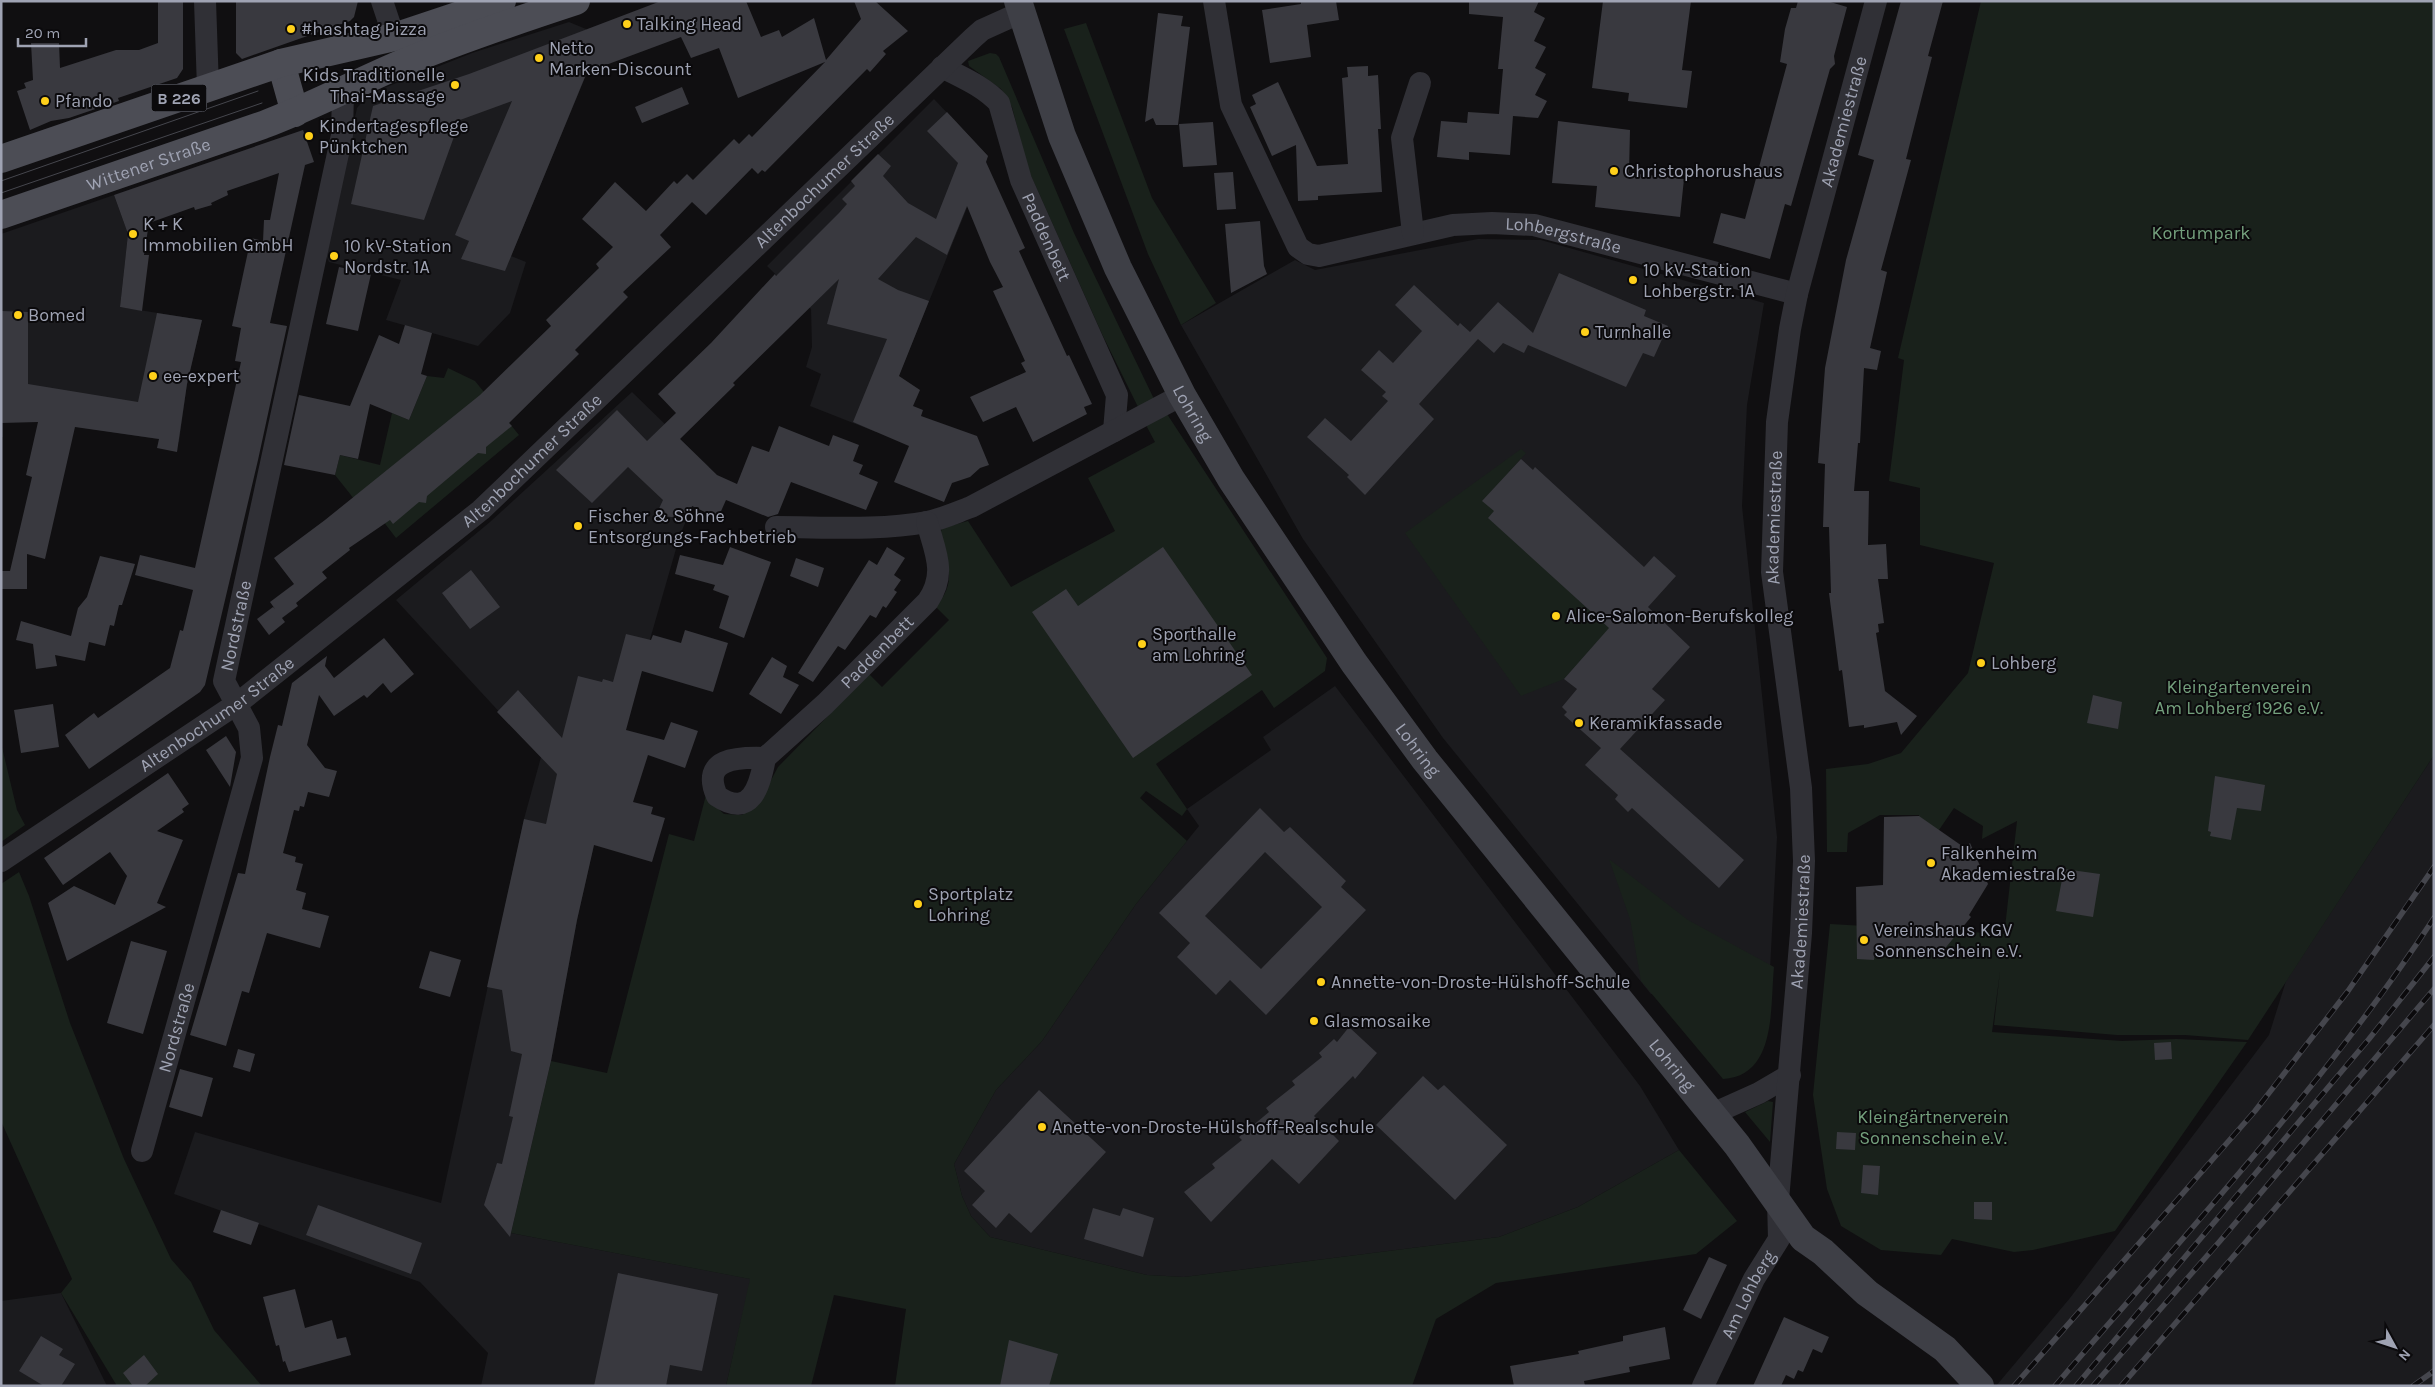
<svg xmlns="http://www.w3.org/2000/svg" width="2435" height="1387" font-family="Karla,sans-serif">
<style>
.built{fill:#1b1b1e}
.green{fill:#19211b}
.building{fill:#39393f;fill-rule:evenodd}
.lines{fill:none;stroke-linecap:round;stroke-linejoin:round}
.street{stroke:#303036;stroke-width:22}
.secondary{stroke:#3e3f46;stroke-width:28}
.primary{stroke:#4c4d55;stroke-width:28}
.tram{stroke:#45464d;stroke-width:1}
.rail-casing{stroke:#45464d;stroke-width:5.5}
.rail{stroke:#0b0a0c;stroke-width:4;stroke-dasharray:11;stroke-linecap:butt}
.poi-dot{fill:#ffd01a;stroke:#0b0a0c;stroke-width:2}
.labels{text-anchor:middle;dominant-baseline:central;stroke-width:4;stroke-linejoin:round;paint-order:stroke}
.shield{fill:#0b0a0c;stroke:#737581;stroke-width:1}
.shield-label{font-size:16px;font-weight:bold;fill:#9fa3b3}
.poi-label{font-size:18px;fill:#9fa3b3;stroke:#0b0a0c;text-anchor:start}
.street-label{font-size:18px;fill:#9fa3b3;stroke:#0b0a0c}
.park-label{font-size:18px;fill:#74a07d;stroke:#0b0a0c}
</style>
<rect width="100%" height="100%" fill="#100f11"/>
<!-- built -->
<path class="built" d="M569,22L586,29L600,67L587,73L511,256L526,262L510,313L478,346L386,320L401,280L329,262L325,253L357,108L366,97L384,88L472,53Z
M934,99L988,156L876,432L810,406L821,374L806,367L812,347L811,309L767,266Z
M114,195L128,234L120,307L202,320L187,384L179,442L3,416V437H1V234Z
M1478,239L1541,240L1764,303L1747,405L1742,506L1777,837L1769,988L1651,994L1443,738L1303,539L1181,325L1295,260L1315,270Z
M632,392L709,467L680,535L605,796L577,920L551,1061L511,1233L751,1279L726,1386H481L488,1353L420,1282L174,1194L195,1132L441,1203L524,819L541,757L396,600L490,522Z
M1335,686L1640,1086L1679,1150L1578,1207L1499,1237L1184,1277L1147,1275L990,1237L971,1216L962,1196L954,1164L996,1090L1042,1041L1136,904L1199,826L1187,809L1271,750L1263,737Z
M2434,755V1386H1996L2070,1298L2269,1035L2286,981Z
M61,1293L107,1386H1V1301Z"/>
<!-- green -->
<path class="green" d="M1981,1H2434V755L2248,1040L2185,1035H2117L1994,1025L2017,821L1982,839L1983,826L1954,808L1939,830L1917,847L1919,815H1880L1848,833L1847,852H1827L1826,769L1868,764L1901,753L1968,673L1994,563L1920,545V488L1889,481L1904,360L1898,358Z
M1086,23L1152,198L1216,303L1181,325L1148,254L1064,29Z
M990,53L996,54L999,57L1074,233L1154,399L1138,407L1102,334L1028,169L1012,107L1001,89L969,66L968,61Z
M448,368L475,381L519,435L396,538L373,508L366,514L335,475L340,455L380,465L392,413L409,420L427,376L444,378Z
M1167,414L1327,658L1325,671L1274,708L1262,690L1156,764L1187,809L1182,816L1146,791L1140,798L1187,841L1136,904L1042,1041L996,1090L954,1164L962,1196L971,1216L990,1237L1147,1275L1184,1277L1499,1237L1578,1207L1679,1150L1737,1221L1696,1254L1496,1283L1436,1319L1412,1386H895L906,1309L834,1295L811,1386H726L750,1279L511,1233L551,1061L607,1073L669,834L694,841L706,795L713,804L724,814L742,815L759,803L778,767L869,674L882,687L949,620L936,607C958,580 947,566 940,535L942,528L968,521L1011,587L1115,531L1088,478L1155,442L1147,427L1148,423Z
M1521,449L1526,453L1483,501L1495,511L1486,521L1489,518L1619,637L1599,640L1564,679L1521,696L1405,533Z
M1,743L17,810L25,825L1,842Z
M1609,859L1688,920L1774,967C1770,1007 1777,1076 1723,1079L1641,981L1630,919Z
M19,872L29,896L70,1023L124,1159L171,1259L191,1282L214,1330L262,1386H117L61,1293L72,1279L1,1121V884Z
M1830,924L2005,934L1992,1032L2122,1041L2176,1039L2247,1042L2115,1231L2033,1250L2014,1252L1952,1239L1941,1255L1881,1250L1841,1226L1827,1189L1813,1095Z
M1768,1101L1773,1102L1770,1142L1745,1112Z"/>
<!-- building -->
<path class="building" d="M158,1H183V69L177,78L118,98L119,101L69,118L51,121L30,130L17,91L26,88L24,83L33,80L31,43H59L60,68L116,50H139L158,43Z
M236,1H358L354,17L350,21L242,59L236,53Z
M661,1H746L761,37L779,30L782,37L814,18L826,60L861,19L854,1H875L908,31L883,51L886,54L870,72L867,69L765,172L762,170L758,174L752,168L706,215L692,202L660,235L671,247L623,292L628,297L575,350L579,354L509,423L512,426L486,447V454L478,453L427,496L426,503L419,502L393,524L390,520L349,548L350,550L322,572L327,578L296,603L298,606L282,618L285,622L269,635L257,619L273,607L275,609L270,602L294,584L274,558L325,520L480,395L551,326L546,320L599,268L596,264L613,247L582,219L615,182L646,211L674,181L677,184L687,174L693,180L734,139L739,144L749,134L752,137L825,62L738,98L719,48L691,58L681,37L587,72L505,271L461,259L469,241L455,235L512,101L460,120L424,220L351,204L373,106L469,74Z
M1301,1H1336L1339,20L1307,25L1311,57L1270,63L1262,10L1301,4Z
M1469,1H1539L1534,12L1545,18L1534,41L1546,47L1535,68L1546,74L1535,95L1547,101L1538,118L1513,116L1510,155L1469,152V160L1437,157L1441,121L1467,123L1468,112L1499,114L1503,69H1498L1503,17L1469,14Z
M1603,1H1691L1682,70L1692,71L1687,108L1628,101L1629,93L1592,88Z
M1798,1H1827L1847,7L1834,56L1835,64L1830,69L1791,206L1785,204L1770,259L1713,243L1721,213L1745,219L1787,64L1780,62L1785,29L1791,8H1796Z
M1901,1H1943L1928,56L1932,57L1906,159L1911,160L1881,270L1887,272L1870,348L1881,351L1877,370L1864,368L1860,443H1858L1854,491H1869L1868,545L1886,544L1888,579H1878L1884,623L1878,624L1879,632L1876,633L1885,691L1917,716L1901,735L1897,722L1864,728V725L1849,727L1842,670L1839,671L1829,593H1831L1829,527H1823L1825,464L1818,463L1825,368L1846,260L1874,160L1858,155Z
M1158,13L1183,16L1181,26L1190,27L1178,125H1156L1153,118L1145,122Z
M1368,66V76L1378,75L1381,129H1378L1382,192L1318,196V200L1298,201L1296,145L1272,156L1250,107L1256,104L1252,95L1278,82L1317,166L1348,164L1342,78L1348,77L1347,67Z
M682,87L689,104L642,123L635,107Z
M947,112L988,156L986,162L1025,248L1019,251L1067,356L1069,355L1092,404L1084,407L1087,414L1033,442L1016,407L983,422L970,397L1026,372L1021,363L1025,361L993,291L1003,287L990,262L967,206L947,255L916,237L878,279L898,290L929,301L899,376L920,390L913,406L923,410L921,416L977,436L989,465L980,468L970,477L952,483L944,502L894,482L909,446L853,422L887,339L827,324L839,279L733,383L735,385L680,439L717,475L737,484L752,446L769,452L779,426L829,446L833,435L859,445L853,461L863,465L859,474L878,482L866,510L791,482L778,514L768,517L726,500L718,518L692,506L686,519L656,515L663,500L628,467L592,503L556,470L617,410L647,441L676,413L658,394L711,343L775,274L776,276L839,213L847,204L842,199L855,186L851,181L878,154L891,166L883,176L908,203L936,219L958,163L927,131Z
M1558,121L1630,130L1629,173L1684,179L1680,217L1595,207L1597,186L1552,183Z
M1213,122L1217,165L1183,167L1179,124Z
M303,130L314,162L305,165L270,323L287,326L258,460L205,685L200,692L89,769L65,735L94,713L98,718L170,668L180,630L183,631L193,590L135,575L140,555L195,568L241,362L235,361L241,328L232,326L244,270L251,238L263,241L264,220H270L279,173L227,191L228,195L211,203L212,205L195,210L194,207L149,223L144,255H149L142,311L120,307L128,234L114,195Z
M1233,172L1236,209L1217,210L1214,173Z
M1260,221L1264,266L1267,274L1231,293L1225,224Z
M339,267L371,274L358,331L326,324Z
M1559,273L1646,310L1644,316L1668,326L1654,357L1643,353L1626,387L1528,345L1524,353L1503,343L1494,353L1478,339L1419,404L1434,419L1365,495L1347,477L1349,475L1307,437L1325,418L1351,441L1388,401L1382,396L1386,392L1361,370L1379,350L1393,363L1422,331L1395,305L1414,285L1458,326L1460,323L1470,332L1498,302L1533,333Z
M2,311L28,312V384L138,402L157,313L202,320L187,384L177,452L157,448L159,439L75,427L45,559L27,554V589H1V571H10L32,477L26,475L38,422L1,423Z
M405,325L432,333L421,374L427,376L409,420L370,404L358,459L340,455L335,475L284,465L299,395L350,406L379,335L399,344Z
M1521,459L1533,470L1535,467L1644,567L1654,556L1676,576L1648,607L1690,647L1652,689L1665,700L1620,749L1744,860L1719,888L1632,808L1628,812L1615,799L1618,795L1585,765L1601,748L1564,715L1567,712L1562,707L1577,689L1564,679L1609,628L1488,518L1494,511L1482,501Z
M730,547L771,562L744,638L719,628L729,596L713,590L715,585L675,574L680,555L723,565Z
M887,547L905,558L894,575L901,580L894,590L897,592L886,608L883,606L876,618L870,615L845,650L838,646L813,682L798,673L869,560L877,565Z
M1163,547L1252,675L1133,758L1032,612L1066,589L1078,606Z
M100,556L135,564L122,605H119L114,626L110,625L105,646L89,642L85,661L55,655L57,666L36,669L33,644L16,640L21,621L71,636L78,608L87,597Z
M796,558L824,568L818,587L790,576Z
M471,570L500,607L470,629L442,593Z
M685,630L728,643L713,692L642,671L626,730L664,740L671,722L698,731L685,768L648,755L633,802L653,807L651,814L665,818L652,862L594,845L577,920L551,1061L510,1237L484,1205L497,1163L502,1164L513,1117L509,1116L522,1054L511,1051L502,990L487,987L524,819L546,824L557,774L497,712L518,690L562,738L578,676L602,682L603,679L613,682L626,634L651,640L653,635L681,643Z
M384,638L414,674L391,693L383,683L367,698L364,695L334,716L319,695L307,745L325,768L337,771L329,797L308,792L304,807L300,806L299,811L294,810L283,853L296,857L295,862L303,864L296,890L306,893L302,909L329,916L320,948L267,933L249,993L242,991L226,1046L190,1035L238,873L245,874L270,757L278,725L282,726L292,683L327,656L325,666L334,678Z
M772,657L787,666L783,677L799,685L781,714L749,694Z
M2093,695L2122,702L2118,729L2087,723Z
M53,704L59,747L21,753L14,710Z
M226,736L236,752L230,787L206,750Z
M168,773L189,804L182,809L184,812L157,831L183,840L157,903L166,907L67,961L48,903L74,886L115,905L127,876L110,852L63,885L44,858Z
M2215,776L2265,785L2261,811L2237,808L2231,840L2210,836L2211,832L2208,831Z
M1260,808L1284,832L1290,827L1346,881L1341,887L1366,910L1266,1015L1230,980L1216,995L1177,957L1190,943L1159,913ZM1265,852L1322,907L1261,969L1205,916Z
M1919,816L1965,848L1970,843L1988,884L1969,915L1971,917L1942,952L1876,947L1874,960L1857,959L1856,887L1883,885L1884,817Z
M2064,869L2100,874L2093,917L2056,911Z
M131,941L167,951L143,1034L107,1023Z
M430,951L461,960L450,997L419,988Z
M1349,1027L1377,1053L1355,1079L1353,1076L1314,1116L1339,1141L1299,1184L1272,1159L1211,1222L1184,1192L1215,1168L1212,1164L1242,1140L1239,1137L1269,1112L1266,1108L1295,1085L1292,1081L1322,1057L1319,1053L1334,1039L1337,1042Z
M2171,1042L2172,1059L2155,1060L2154,1043Z
M238,1049L255,1054L250,1072L233,1067Z
M180,1069L213,1078L202,1117L169,1107Z
M1423,1076L1438,1090L1444,1085L1507,1145L1455,1200L1376,1125Z
M1039,1090L1106,1152L1031,1233L1009,1213L996,1228L972,1205L985,1191L964,1171Z
M1837,1132L1856,1133L1855,1150L1836,1149Z
M1863,1165L1880,1166L1878,1195L1861,1193Z
M1974,1202H1992V1220L1974,1219Z
M318,1205L422,1243L411,1274L306,1235Z
M1093,1208L1120,1216L1123,1208L1154,1218L1143,1257L1084,1239Z
M221,1210L259,1223L251,1245L213,1232Z
M1709,1257L1727,1265L1701,1319L1683,1310Z
M618,1273L718,1294L702,1371L670,1365L666,1386H594Z
M295,1289L305,1328L332,1320L337,1339L346,1337L351,1355L289,1372L285,1361L283,1362L279,1345L276,1346L263,1297Z
M1784,1317L1829,1337L1822,1353L1813,1349L1803,1372L1798,1370L1794,1379L1786,1375L1781,1386H1753Z
M1665,1327L1670,1359L1629,1367L1630,1372L1584,1381L1585,1386H1514L1510,1366L1579,1354L1578,1351L1623,1341V1336Z
M41,1336L63,1349L59,1355L75,1364L61,1386H44L19,1371Z
M1009,1340L1058,1354L1049,1386H1000Z
M144,1355L158,1374L145,1386H133L123,1373Z"/>
<g class="lines">
<!-- street -->
<g class="street">
<path d="M205,1L208,88"/>
<path d="M382,1L394,37"/>
<path id="s1" d="M1214,1L1231,105L1298,247L1308,254L1319,256L1453,225L1492,223L1534,225L1797,294"/>
<path id="s2" d="M942,67C963,78 983,86 999,103L1021,180L1117,395L1114,431"/>
<path d="M1413,233L1402,138L1420,83"/>
<path d="M776,527C825,527 878,531 927,522C942,519 957,512 971,507L1182,395"/>
<path id="s3" d="M765,758C760,786 751,819 717,796C700,758 738,757 765,758L825,704L928,601C947,573 935,552 927,522"/>
<path id="s4" d="M1,861L238,703L481,510L973,38L982,30L1022,12"/>
<path d="M1710,1115L1759,1093L1790,1075"/>
<path id="s5" d="M142,1151L252,758L249,728L224,681L342,135L343,91"/>
<path id="s6" d="M1703,1386L1754,1279L1779,1239L1778,1200L1801,933L1804,861L1801,788L1772,572L1777,422L1790,329L1797,294L1876,1"/>
</g>
<!-- secondary -->
<path class="secondary" id="s7" d="M1018,1L1062,136L1118,268L1182,395L1231,479L1354,663L1425,760L1737,1145L1803,1238L1823,1252L1867,1293L1945,1349L1980,1386"/>
<!-- primary -->
<g class="primary">
<path d="M281,63L295,113"/>
<path d="M1,159L281,63L394,37L502,1"/>
<path id="s8" d="M1,215L263,125C311,107 356,83 403,63C459,40 518,20 576,1"/>
</g>
<!-- tram -->
<path class="tram" d="M1,181L258,91
M1,193L262,103"/>
<defs>
<path id="rail" d="M2014,1386L2255,1111L2348,991L2434,867
M2055,1386C2185,1234 2324,1086 2434,918
M2076,1386L2369,1039L2434,957
M2093,1386L2220,1241L2434,989
M2121,1386L2434,1025
M2413,1386L2434,1371"/>
</defs>
<!-- rail casing -->
<use href="#rail" class="rail-casing"/>
<!-- rail -->
<use href="#rail" class="rail"/>
</g>
<!-- markers -->
<g class="poi-dot">
<circle cx="627" cy="24" r="5"/>
<circle cx="291" cy="29" r="5"/>
<circle cx="539" cy="58" r="5"/>
<circle cx="455" cy="85" r="5"/>
<circle cx="45" cy="101" r="5"/>
<circle cx="309" cy="136" r="5"/>
<circle cx="1614" cy="171" r="5"/>
<circle cx="133" cy="234" r="5"/>
<circle cx="334" cy="256" r="5"/>
<circle cx="1633" cy="280" r="5"/>
<circle cx="18" cy="315" r="5"/>
<circle cx="1585" cy="332" r="5"/>
<circle cx="153" cy="376" r="5"/>
<circle cx="578" cy="526" r="5"/>
<circle cx="1556" cy="616" r="5"/>
<circle cx="1142" cy="644" r="5"/>
<circle cx="1981" cy="663" r="5"/>
<circle cx="1579" cy="723" r="5"/>
<circle cx="1931" cy="863" r="5"/>
<circle cx="918" cy="904" r="5"/>
<circle cx="1864" cy="940" r="5"/>
<circle cx="1321" cy="982" r="5"/>
<circle cx="1314" cy="1021" r="5"/>
<circle cx="1042" cy="1127" r="5"/>
</g>
<g class="labels">
<!-- shield labels -->
<rect class="shield" x="151.5" y="84.5" width="55" height="27" rx="4"/>
<g class="shield-label">
<text x="179" y="98">B 226</text>
</g>
<!-- poi labels -->
<g class="poi-label">
<text x="637" y="24">Talking Head</text>
<text x="301" y="29">#hashtag Pizza</text>
<text x="549" y="48">Netto<tspan x="549" dy="21">Marken-Discount</tspan></text>
<text x="445" y="75" text-anchor="end">Kids Traditionelle<tspan x="445" dy="21">Thai-Massage</tspan></text>
<text x="55" y="101">Pfando</text>
<text x="319" y="126">Kindertagespflege<tspan x="319" dy="21">Pünktchen</tspan></text>
<text x="1624" y="171">Christophorushaus</text>
<text x="143" y="224">K + K<tspan x="143" dy="21">Immobilien GmbH</tspan></text>
<text x="344" y="246">10 kV-Station<tspan x="344" dy="21">Nordstr. 1A</tspan></text>
<text x="1643" y="270">10 kV-Station<tspan x="1643" dy="21">Lohbergstr. 1A</tspan></text>
<text x="28" y="315">Bomed</text>
<text x="1595" y="332">Turnhalle</text>
<text x="163" y="376">ee-expert</text>
<text x="588" y="516">Fischer &amp; Söhne<tspan x="588" dy="21">Entsorgungs-Fachbetrieb</tspan></text>
<text x="1566" y="616">Alice-Salomon-Berufskolleg</text>
<text x="1152" y="634">Sporthalle<tspan x="1152" dy="21">am Lohring</tspan></text>
<text x="1991" y="663">Lohberg</text>
<text x="1589" y="723">Keramikfassade</text>
<text x="1941" y="853">Falkenheim<tspan x="1941" dy="21">Akademiestraße</tspan></text>
<text x="928" y="894">Sportplatz<tspan x="928" dy="21">Lohring</tspan></text>
<text x="1874" y="930">Vereinshaus KGV<tspan x="1874" dy="21">Sonnenschein e.V.</tspan></text>
<text x="1331" y="982">Annette-von-Droste-Hülshoff-Schule</text>
<text x="1324" y="1021">Glasmosaike</text>
<text x="1052" y="1127">Anette-von-Droste-Hülshoff-Realschule</text>
</g>
<!-- street labels -->
<g class="street-label">
<text stroke="none"><textPath href="#s6" startOffset="1294">Akademiestraße</textPath></text>
<text stroke="none"><textPath href="#s8" startOffset="156">Wittener Straße</textPath></text>
<text stroke="none"><textPath href="#s4" startOffset="1071">Altenbochumer Straße</textPath></text>
<text stroke="none"><textPath href="#s1" startOffset="535">Lohbergstraße</textPath></text>
<text stroke="none"><textPath href="#s2" startOffset="210">Paddenbett</textPath></text>
<text stroke="none"><textPath href="#s7" startOffset="449">Lohring</textPath></text>
<text stroke="none"><textPath href="#s4" startOffset="666">Altenbochumer Straße</textPath></text>
<text stroke="none"><textPath href="#s6" startOffset="890">Akademiestraße</textPath></text>
<text stroke="none"><textPath href="#s5" startOffset="548">Nordstraße</textPath></text>
<text stroke="none"><textPath href="#s3" startOffset="314">Paddenbett</textPath></text>
<text stroke="none"><textPath href="#s4" startOffset="261">Altenbochumer Straße</textPath></text>
<text stroke="none"><textPath href="#s7" startOffset="854">Lohring</textPath></text>
<text stroke="none"><textPath href="#s6" startOffset="484">Akademiestraße</textPath></text>
<text stroke="none"><textPath href="#s5" startOffset="128">Nordstraße</textPath></text>
<text stroke="none"><textPath href="#s7" startOffset="1259">Lohring</textPath></text>
<text stroke="none"><textPath href="#s6" startOffset="102">Am Lohberg</textPath></text>
</g>
<!-- park labels -->
<g class="park-label">
<text x="2201" y="233">Kortumpark</text>
<text x="2239" y="687">Kleingartenverein<tspan x="2239" dy="21">Am Lohberg 1926 e.V.</tspan></text>
<text x="1933" y="1117">Kleingärtnerverein<tspan x="1933" dy="21">Sonnenschein e.V.</tspan></text>
</g>
</g>
<!-- border -->
<rect width="2435" height="1387" fill="none" stroke="#9fa3b3" stroke-width="5"/>
<!-- north arrow -->
<g transform="translate(2395 1347) rotate(130)" stroke="#0b0a0c" stroke-width="4" paint-order="stroke">
<path d="M0-4L9 19L0 12L-9 19Z" fill="#9fa3b3"/>
<text y="-8" font-size="14" font-weight="bold" text-anchor="middle" fill="#9fa3b3">N</text>
</g>
<!-- scale -->
<path d="M18 38v8h68v-8" fill="none" stroke="#9fa3b3" stroke-width="2.5"/>
<text x="25" y="38" font-size="15" fill="#9fa3b3" stroke="#0b0a0c" stroke-width="4" paint-order="stroke">20 m</text>
</svg>
